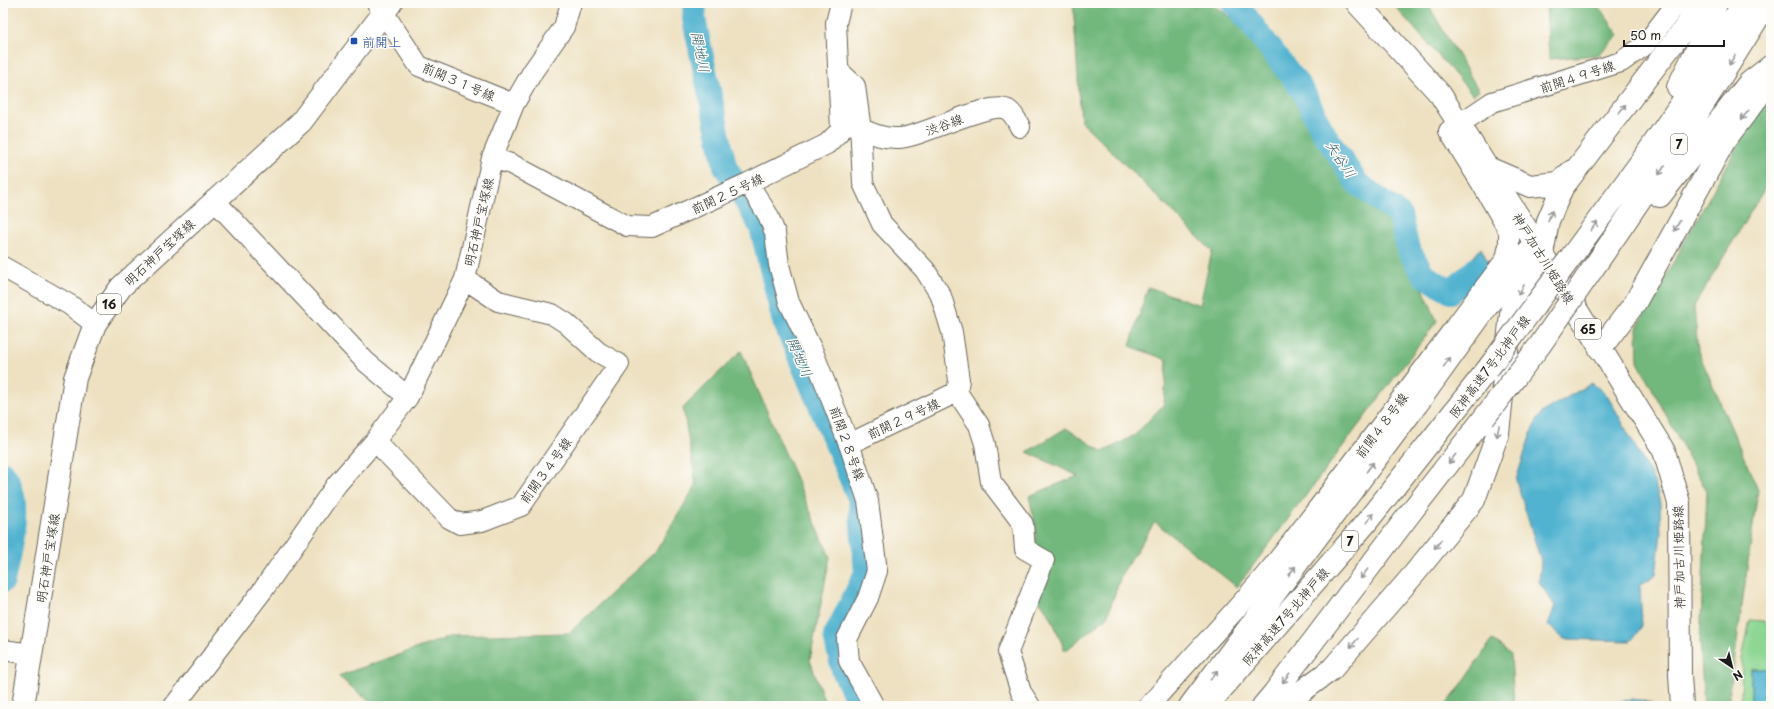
<svg xmlns="http://www.w3.org/2000/svg" width="1774" height="709" font-family="'Playpen Sans','Klee One',sans-serif">
<style>
.green{fill:#8dd793;stroke:#547a58}
.forest{fill:#72b87d;stroke:#476a4c}
.water{fill:#51b3d0;stroke:#366876}
.lines{fill:none;stroke-linecap:round;stroke-linejoin:round}
.river{stroke:#51b3d0;stroke-width:24}
.minor-casing{stroke:#666156;stroke-width:22}
.major-casing{stroke:#666156;stroke-width:24}
.highway-casing{stroke:#666156;stroke-width:24}
.minor{stroke:#fff;stroke-width:20}
.major{stroke:#fff;stroke-width:22}
.highway{stroke:#fff;stroke-width:22}
.highway-bridge-casing{stroke:#666156;stroke-width:24;stroke-linecap:butt}
.highway-bridge{stroke:#fff;stroke-width:22}
.oneway{stroke:#999}
.transit-dot{fill:#1a4fb4;stroke:#fdfcf7;stroke-width:1.5}
.labels{text-anchor:middle;dominant-baseline:central;stroke-width:3;stroke-linejoin:round;paint-order:stroke}
.shield{fill:#fdfcf7;stroke:#605f5e;stroke-width:1}
.shield-label{font-size:12px;font-weight:bold;fill:#1c1c1c}
.transit-label{font-size:13px;fill:#164399;stroke:#fdfcf7;text-anchor:start}
.street-label{font-size:13px;fill:#1c1c1c;stroke:#fdfcf7}
.water-label{font-size:14px;font-style:italic;fill:#34606d;stroke:#fdfcf7}
</style>
<rect width="100%" height="100%" fill="#fdfcf7"/>
<filter id="ink" filterUnits="userSpaceOnUse"><feTurbulence type="fractalNoise" baseFrequency=".025" numOctaves="2"/><feDisplacementMap in="SourceGraphic" scale="8" xChannelSelector="R" yChannelSelector="G"/><feConvolveMatrix kernelMatrix="1 2 1 2 8 2 1 2 1" color-interpolation-filters="sRGB"/></filter>
<filter id="wash" filterUnits="userSpaceOnUse"><feTurbulence type="fractalNoise" baseFrequency=".012" numOctaves="4" result="noise"/><feDisplacementMap in="SourceGraphic" scale="16" xChannelSelector="R" yChannelSelector="G"/><feGaussianBlur stdDeviation="0.9" result="paint"/><feColorMatrix in="noise" values="0 0 0 0 0 0 0 0 0 0 0 0 0 0 0 0 0 1.4 0 .05"/><feComposite in="paint" operator="in"/></filter>
<g filter="url(#wash)">
<rect width="100%" height="100%" fill="#eee1c1"/>
<!-- green -->
<path class="green" d="M1750,620L1763,621L1771,627V669H1751V706H1741L1742,659Z"/>
<!-- forest -->
<path class="forest" d="M1073,3H1210L1253,32L1395,224L1437,321L1237,587L1155,522L1122,573L1107,617L1065,651L1051,617L1034,593L1036,528L1029,496L1078,476L1027,452L1066,428L1103,452L1135,435L1164,404L1167,360L1130,346L1148,287L1200,305L1212,251L1081,121Z
M1392,3H1427L1479,91L1473,95Z
M1546,3H1596L1619,35L1598,55L1549,59Z
M1771,99V178L1694,306L1698,351L1758,490L1728,706H1704L1700,641L1707,492L1638,362L1637,328L1758,109Z
M741,351L830,557L810,660L826,706H375L338,676L452,636L569,633L656,551L696,485L683,408Z
M1492,640L1511,655L1514,706H1444L1455,694Z"/>
<!-- water -->
<path class="water" d="M1481,248L1488,262L1470,287L1450,286Z
M1592,383L1608,396L1655,483L1660,503L1661,534L1656,575L1640,586L1642,626L1631,641L1564,639L1548,625L1555,606L1539,582L1541,561L1516,480L1532,430L1542,412Z
M1751,669H1771V706H1751Z
M1633,699L1652,703L1655,706H1597Z"/>
<g class="lines">
<!-- river -->
<path class="river" d="M695,3L694,19L725,166L761,227L783,318L860,500L866,573L835,636L843,670L860,706
M1233,3L1237,5L1303,91L1322,130L1357,183L1400,215L1408,249L1424,275L1451,292L1476,269
M3,473C25,501 9,548 3,581"/>
</g>
</g>
<g filter="url(#ink)">
<g class="lines">
<defs>
<path id="minor" d="M377,3L419,66L514,104
M839,71L855,86L860,123L863,183L882,224L925,270L941,296L952,332L959,380L957,392L979,425L985,444L991,482L1023,524L1025,549L1044,560L1008,652L1021,692L1030,706
M860,128C873,134 884,139 899,138C923,137 991,99 1008,110C1014,114 1017,121 1020,127
M492,158L511,164L627,226L652,227L748,183L827,144L841,130L836,23L841,3
M748,183L768,215L775,233L779,265L789,302L813,352L850,447L868,501L877,571L868,598L847,639L849,661L874,706
M214,200L366,362L408,397
M3,267L70,305L95,324
M375,441L449,518L460,524L482,521L521,506L619,364L598,352L566,323L552,314L498,301L465,279
M849,444L957,392
M3,650L31,654
M174,706L263,590L337,484L375,441L408,397L465,279L492,158L514,104L533,71L564,27L571,3
M1149,706C1191,657 1237,611 1277,561C1355,462 1430,360 1506,259L1509,245V231L1482,184L1449,131L1492,102L1621,62L1645,45L1677,3"/>
<path id="major" d="M1357,3L1440,94L1536,244L1664,451L1679,503L1680,675L1682,706
M23,706L75,378L95,324L121,287L301,122L391,3"/>
<path id="highway" d="M1678,87L1712,19L1716,3
M1486,167L1530,186L1558,183L1572,171
M1660,196L1749,83L1771,66
M1542,254L1548,221L1562,188L1687,25L1699,3
M1571,257L1646,155L1700,76L1743,3
M1585,280C1648,189 1709,98 1767,3
M1600,349L1635,303L1725,140L1760,94L1771,87
M1211,701L1365,524L1487,370
M1190,706L1417,404L1521,259L1536,244
M1263,706L1274,693L1411,512L1484,418
M1282,706L1332,669L1415,573L1474,500L1498,433L1512,305L1533,271L1547,262"/>
</defs>
<!-- minor casing -->
<use href="#minor" class="minor-casing"/>
<!-- major casing -->
<use href="#major" class="major-casing"/>
<!-- highway casing -->
<use href="#highway" class="highway-casing"/>
<!-- minor -->
<use href="#minor" class="minor"/>
<!-- major -->
<use href="#major" class="major"/>
<!-- highway -->
<use href="#highway" class="highway"/>
<defs>
<path id="highway-bridge" d="M1487,370L1571,257
M1484,418L1540,345L1585,280"/>
</defs>
<!-- highway-bridge casing -->
<use href="#highway-bridge" class="highway-bridge-casing"/>
<!-- highway-bridge -->
<use href="#highway-bridge" class="highway-bridge"/>
</g>
<!-- one-way arrows -->
<defs><path id="oneway-shaft" d="M-6 0H5M1.5-3L5.5 0L1.5 3" fill="none" stroke-width="1.6" stroke-linecap="round" stroke-linejoin="round"/></defs>
<g class="oneway">
<use href="#oneway-shaft" transform="translate(1732 60) rotate(121)"/>
<use href="#oneway-shaft" transform="translate(1622 109) rotate(-52)"/>
<use href="#oneway-shaft" transform="translate(1745 115) rotate(128)"/>
<use href="#oneway-shaft" transform="translate(1662 170) rotate(123)"/>
<use href="#oneway-shaft" transform="translate(1550 216) rotate(-68)"/>
<use href="#oneway-shaft" transform="translate(1594 226) rotate(-54)"/>
<use href="#oneway-shaft" transform="translate(1677 226) rotate(119)"/>
<use href="#oneway-shaft" transform="translate(1521 290) rotate(122)"/>
<use href="#oneway-shaft" transform="translate(1447 362) rotate(-54)"/>
<use href="#oneway-shaft" transform="translate(1498 431) rotate(101)"/>
<use href="#oneway-shaft" transform="translate(1452 459) rotate(128)"/>
<use href="#oneway-shaft" transform="translate(1370 467) rotate(-53)"/>
<use href="#oneway-shaft" transform="translate(1370 518) rotate(-51)"/>
<use href="#oneway-shaft" transform="translate(1438 544) rotate(129)"/>
<use href="#oneway-shaft" transform="translate(1292 571) rotate(-53)"/>
<use href="#oneway-shaft" transform="translate(1364 574) rotate(127)"/>
<use href="#oneway-shaft" transform="translate(1354 643) rotate(131)"/>
<use href="#oneway-shaft" transform="translate(1214 675) rotate(-53)"/>
<use href="#oneway-shaft" transform="translate(1286 678) rotate(127)"/>
</g>
</g>
<!-- markers -->
<rect class="transit-dot" x="350" y="37" width="8" height="8" rx="2"/>
<g class="labels">
<!-- shield labels -->
<g class="shield">
<rect x="1671" y="134" width="16" height="20" rx="3"/>
<rect x="97" y="294" width="24" height="20" rx="3"/>
<rect x="1575" y="319" width="26" height="20" rx="3"/>
<rect x="1342" y="531" width="16" height="20" rx="3"/>
</g>
<g class="shield-label">
<text x="1679" y="144">7</text>
<text x="109" y="304">16</text>
<text x="1588" y="329">65</text>
<text x="1350" y="541">7</text>
</g>
<!-- transit labels -->
<g class="transit-label">
<text x="362" y="41">前開上</text>
</g>
<!-- street labels -->
<g class="street-label">
<text transform="translate(1577 76) rotate(-18)">前開４９号線</text>
<text transform="translate(459 81) rotate(23)">前開３１号線</text>
<text transform="translate(944 124) rotate(-20)">渋谷線</text>
<text transform="translate(727 193) rotate(-25)">前開２５号線</text>
<text transform="translate(478 222) rotate(-77)">明石神戸宝塚線</text>
<text transform="translate(159 252) rotate(-43)">明石神戸宝塚線</text>
<text transform="translate(1544 258) rotate(58)">神戸加古川姫路線</text>
<text transform="translate(1489 366) rotate(-53)">阪神高速7号北神戸線</text>
<text transform="translate(903 418) rotate(-25)">前開２９号線</text>
<text transform="translate(1381 425) rotate(-53)">前開４８号線</text>
<text transform="translate(848 443) rotate(70)">前開２８号線</text>
<text transform="translate(545 470) rotate(-54)">前開３４号線</text>
<text transform="translate(1678 557) rotate(-91)">神戸加古川姫路線</text>
<text transform="translate(47 558) rotate(-81)">明石神戸宝塚線</text>
<text transform="translate(1285 616) rotate(-49)">阪神高速7号北神戸線</text>
</g>
<!-- water labels -->
<g class="water-label">
<text transform="translate(701 52) rotate(78)">開地川</text>
<text transform="translate(1341 159) rotate(57)">矢谷川</text>
<text transform="translate(800 357) rotate(67)">開地川</text>
</g>
</g>
<!-- margin -->
<rect width="1774" height="709" fill="none" stroke="#fdfcf7" stroke-width="16"/>
<!-- north arrow -->
<g transform="translate(1732 667) rotate(145)" stroke="#fdfcf7" stroke-width="3" paint-order="stroke">
<path d="M0-3L7 15L0 10L-7 15Z" fill="#1c1c1c"/>
<text y="-6" font-size="11" font-weight="bold" text-anchor="middle" fill="#1c1c1c">N</text>
</g>
<!-- scale -->
<path d="M1624 40v6h100v-6" fill="none" stroke="#1c1c1c" stroke-width="2"/>
<text x="1630" y="40" font-size="12" fill="#1c1c1c" stroke="#fdfcf7" stroke-width="3" paint-order="stroke">50 m</text>
</svg>
